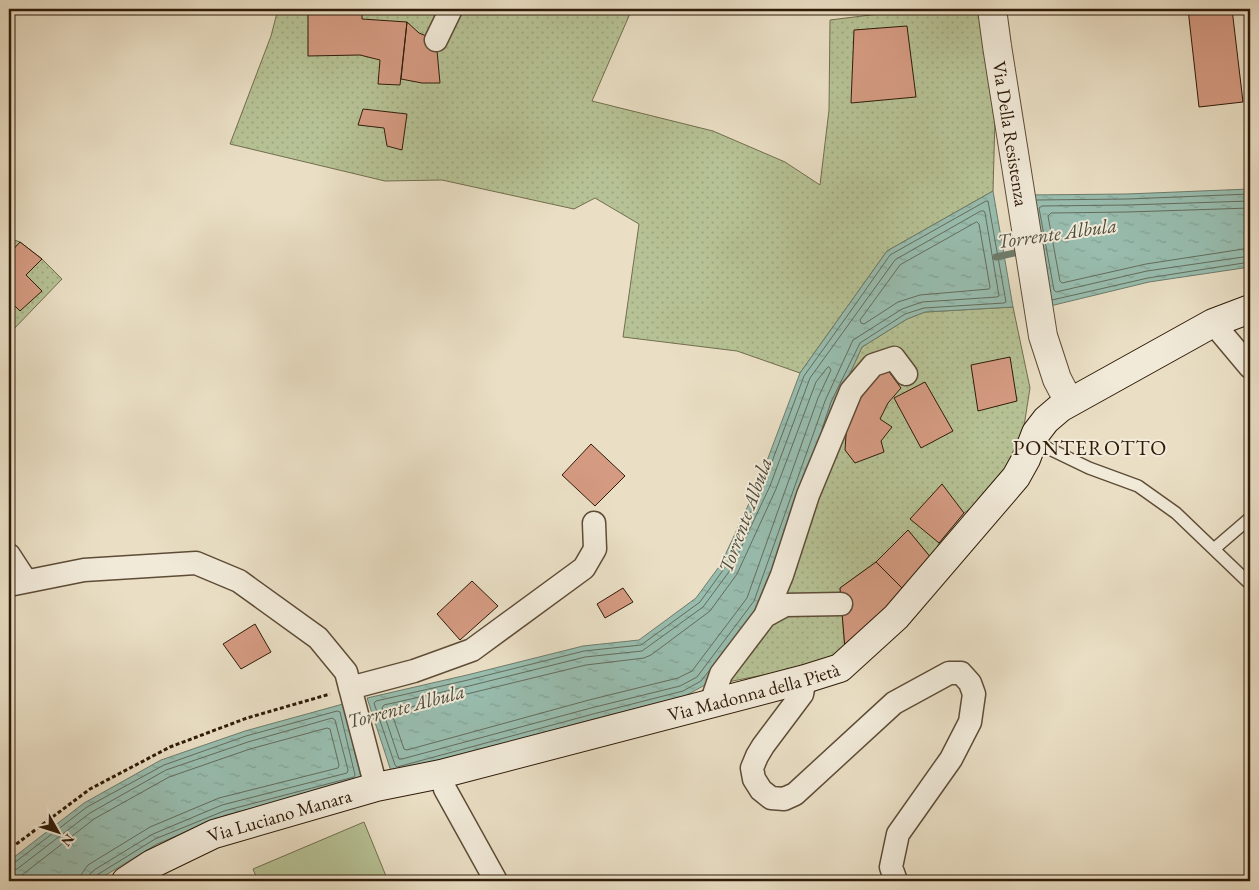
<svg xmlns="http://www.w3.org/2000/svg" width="1259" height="890" font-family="'EB Garamond',serif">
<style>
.green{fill:url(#green-dots);stroke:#726e4e}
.pitch{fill:#b6c295;stroke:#726e4e}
.water{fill:url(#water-ripples);stroke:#6e7c6c}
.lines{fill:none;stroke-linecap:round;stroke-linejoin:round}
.shore{stroke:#646c5c;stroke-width:1}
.stream{stroke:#6e7c6c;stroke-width:7}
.building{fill:#d59b82;stroke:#2f1b08}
.service-casing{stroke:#5e4c37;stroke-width:14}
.minor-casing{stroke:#5e4c37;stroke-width:25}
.tertiary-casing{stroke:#5e4c37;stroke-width:30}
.secondary-casing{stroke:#2f1b08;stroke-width:30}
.path{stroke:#2f1b08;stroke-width:3;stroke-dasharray:4 2.5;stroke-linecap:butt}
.service{stroke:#f1ead9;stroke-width:11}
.minor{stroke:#f1ead9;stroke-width:22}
.tertiary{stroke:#f1ead9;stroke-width:28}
.secondary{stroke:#f1ead9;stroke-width:28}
.labels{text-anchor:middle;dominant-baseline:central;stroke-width:4;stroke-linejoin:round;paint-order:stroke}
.street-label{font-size:19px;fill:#2f1b08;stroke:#f1ead9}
.water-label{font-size:20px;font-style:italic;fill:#4e4c3a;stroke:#f1ead9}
.quarter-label{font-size:21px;letter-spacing:1px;fill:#2f1b08;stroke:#f1ead9}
</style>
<defs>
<pattern id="green-dots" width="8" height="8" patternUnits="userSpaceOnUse" patternTransform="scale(1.25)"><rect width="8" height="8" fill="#b6c295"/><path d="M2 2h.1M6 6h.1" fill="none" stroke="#9da67f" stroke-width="1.8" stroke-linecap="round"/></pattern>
<pattern id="water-ripples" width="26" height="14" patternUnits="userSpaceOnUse" patternTransform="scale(1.25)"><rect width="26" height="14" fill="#98bdaf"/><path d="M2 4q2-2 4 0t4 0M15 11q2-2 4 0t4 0" fill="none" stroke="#83a295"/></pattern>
</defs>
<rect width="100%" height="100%" fill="#eadfc5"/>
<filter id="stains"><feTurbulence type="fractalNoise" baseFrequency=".004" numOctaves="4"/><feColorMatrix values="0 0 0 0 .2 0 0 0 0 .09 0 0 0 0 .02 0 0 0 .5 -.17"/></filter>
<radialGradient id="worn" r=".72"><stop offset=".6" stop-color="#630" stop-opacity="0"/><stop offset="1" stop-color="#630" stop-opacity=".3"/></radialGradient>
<!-- green -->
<path class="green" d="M278,9H632L592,101L713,131L785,162L820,185L829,110L830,20L919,9H992L997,46L993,191L887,251L800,373L737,351L623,337L639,224L595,198L574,209L442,180L385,181L230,144L271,36Z
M9,238L20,242L42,259L62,279L9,334Z
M1013,307L1030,388L1016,477L964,513L939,543L932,559L908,530L876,562L840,588L845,649L829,658L779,672L717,684L705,685L764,607L836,404L862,347L907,319L925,312Z"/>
<!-- pitch -->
<path class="pitch" d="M364,822L388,881H258L253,869Z"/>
<!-- water -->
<path class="water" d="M1250,189V267L1149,282L1046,307L1025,195L1127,194Z
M993,191L1013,307L925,312L907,319L862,347L836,404L764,607L705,685L685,696L594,719L392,774L367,698L467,675L583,646L639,640L696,598L721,564L759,482L800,373L887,251Z
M343,704L362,781L226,815L157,844L96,881H9V861L84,803L161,760L245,731Z"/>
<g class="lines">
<!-- shore -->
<path class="shore" d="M1037,200L1128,199L1250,194
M1250,201L1128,205L1042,206L1039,208L1054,290L1056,292L1147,271L1250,256
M1250,208L1128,212L1051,213L1048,216L1060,281L1062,283L1146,264L1250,248
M981,211H984L985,213L999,296L997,297L922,302L902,309L853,340L825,401L754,601L697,677L680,686L591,708L402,759H399L382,708L384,705L469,686L585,657L642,651L703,607L731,569L770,486L810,378L895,260Z
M977,222L979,224L990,287L989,289L920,295L898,302L864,324L861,323L860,320L900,265Z
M1052,300L1148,278L1250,262
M829,367L831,370L818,398L747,598L692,671L678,678L589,700L407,750L404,749L392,714L393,711L471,693L586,665L644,658L651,655L710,611L737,574L776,489L816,382L827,368Z
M709,671L701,681L683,691L593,714L397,767L395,765L374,703L376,701L468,680L584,651L641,645L700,602L726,566L764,483L804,376L850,312L890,255L986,201H988L1006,302L1004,303L924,308L905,314L860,343L831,402L822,429
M9,865L14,863L87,807L164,765L246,736L337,711L340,712L355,775L354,777L224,811L155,839L97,875L95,878V881
M9,871L17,869L90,813L166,770L248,742L332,718L335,720L348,770L347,773L222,805L153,834L94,870L90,874L88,881
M9,878H15L22,875L94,819L169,777L250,749L327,728L330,729L339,765L338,768L219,798L150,827L88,865L82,873L81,881"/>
<!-- stream -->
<path class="stream" d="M996,257L1024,251"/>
</g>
<!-- building -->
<path class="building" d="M340,9H362V19L407,22L400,85L378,84L380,60L360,55L308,56V14Z
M1188,9H1232L1243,102L1199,107Z
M407,22L419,33L436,40L440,83H422L401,79Z
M907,26L916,97L851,103L854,30Z
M363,109L407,114L402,150L387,146L384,128L358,125Z
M20,242L42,259L26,275L42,291L20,311L10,301L9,302V254Z
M1010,357L1017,401L978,411L971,365Z
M884,365L901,388L888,403L880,419L892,427L881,441L884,452L855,463L845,450L847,421L861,389Z
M925,382L953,431L921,448L894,398Z
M591,444L625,476L595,506L562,475Z
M942,484L964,513L939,543L910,519Z
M908,530L932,559L905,591L876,562Z
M876,562L905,591L845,649L840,588Z
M472,581L498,606L460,640L437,614Z
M623,588L633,602L605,618L597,604Z
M255,624L271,652L241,669L223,644Z"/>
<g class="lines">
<defs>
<path id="service" d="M1033,441L1089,468L1138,486L1176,513L1250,584
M1214,549L1250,518"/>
<path id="minor" d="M436,40L451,9
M1213,323L1250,367
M9,555L26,581
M9,585L84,570L196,563L239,581L318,638L346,672L376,787
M765,616L782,575L808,495L851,391L873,365L894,358L906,374
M805,679L802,694L763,746L757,756L752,768L754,779L761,790L771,798L784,799L795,794L894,703L949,673H961L970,683L974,694L970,722L951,759L898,834L891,867L896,881
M350,688L414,671L472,650L584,568L595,549L594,523
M711,703L721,674L765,616L785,605L841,604
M441,774L445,789L496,881"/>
<g id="tertiary">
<path id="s1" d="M992,9L997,46L1043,336L1057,379L1069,402"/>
</g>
<g id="secondary">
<path id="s2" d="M126,881L152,864L214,834L376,787L441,774L805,679L840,668L896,617L1016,477L1026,459L1036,433L1046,420L1060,408L1213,323L1250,309"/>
</g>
</defs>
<!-- service casing -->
<use href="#service" class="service-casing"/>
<!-- minor casing -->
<use href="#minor" class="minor-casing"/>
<!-- tertiary casing -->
<use href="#tertiary" class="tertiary-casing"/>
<!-- secondary casing -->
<use href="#secondary" class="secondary-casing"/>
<!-- path -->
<path class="path" d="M11,848L90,789L170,747L247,718L330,694"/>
<!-- service -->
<use href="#service" class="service"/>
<!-- minor -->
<use href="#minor" class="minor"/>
<!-- tertiary -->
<use href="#tertiary" class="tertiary"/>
<!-- secondary -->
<use href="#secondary" class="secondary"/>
</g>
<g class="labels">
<!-- street labels -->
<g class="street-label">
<text stroke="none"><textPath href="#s1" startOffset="126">Via Della Resistenza</textPath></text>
<text stroke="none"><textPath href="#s2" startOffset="658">Via Madonna della Pietà</textPath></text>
<text stroke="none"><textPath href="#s2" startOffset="168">Via Luciano Manara</textPath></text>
</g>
<!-- water labels -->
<g class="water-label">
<text transform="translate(1057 233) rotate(-8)">Torrente Albula</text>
<text transform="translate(745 515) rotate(-70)">Torrente Albula</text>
<text transform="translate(406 706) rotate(-15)">Torrente Albula</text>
</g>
<!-- quarter labels -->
<g class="quarter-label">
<text x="1090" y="447">PONTEROTTO</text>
</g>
</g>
<!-- margin -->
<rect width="1259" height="890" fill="none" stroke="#eadfc5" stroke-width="30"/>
<rect x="10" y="10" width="1239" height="870" fill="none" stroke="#2f1b08" stroke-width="2.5"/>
<rect x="15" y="15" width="1229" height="860" fill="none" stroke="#2f1b08"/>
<!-- north arrow -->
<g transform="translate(58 832) rotate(129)" stroke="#f1ead9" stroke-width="4" paint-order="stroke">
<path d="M0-4L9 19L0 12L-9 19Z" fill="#2f1b08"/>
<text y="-8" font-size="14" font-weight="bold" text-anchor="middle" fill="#2f1b08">N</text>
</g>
<rect width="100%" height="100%" filter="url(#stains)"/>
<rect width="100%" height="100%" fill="url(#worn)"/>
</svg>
